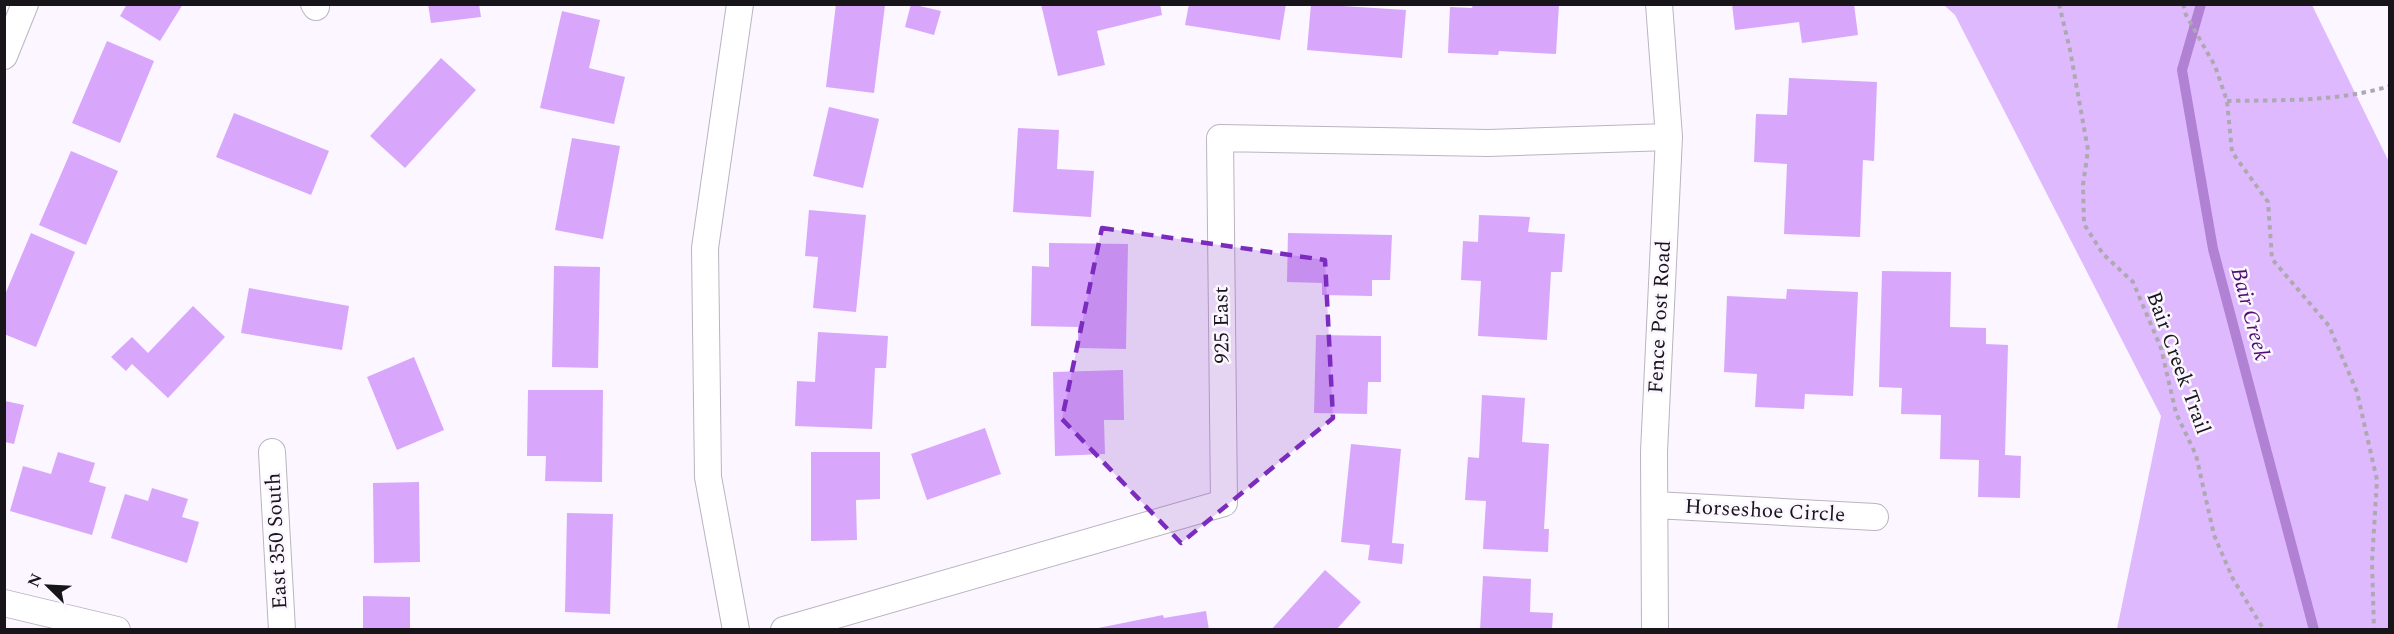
<svg xmlns="http://www.w3.org/2000/svg" width="2394" height="634" font-family="Spectral,serif">
<style>
.green{fill:#dfb9fd}
.lines{fill:none;stroke-linecap:round;stroke-linejoin:round}
.stream{stroke:#b181d3;stroke-width:10}
.building{fill:#d8a7fc}
.minor-casing{stroke:#bbb4c1;stroke-width:28}
.path{stroke:#ada9b0;stroke-width:4;stroke-dasharray:4.5 4.5;stroke-linecap:butt}
.minor{stroke:#fff;stroke-width:26}
.marked{fill:#7b2cbf;fill-opacity:0.2;stroke:#7b2cbf;stroke-width:4.5;stroke-dasharray:12 8;stroke-linejoin:round}
.labels{text-anchor:middle;dominant-baseline:central;stroke-width:5;stroke-linejoin:round;paint-order:stroke}
.street-label{font-size:21px;fill:#171519;stroke:#fbf6ff}
.water-label{font-size:22px;font-style:italic;fill:#500c72;stroke:#fbf6ff}
</style>
<rect width="100%" height="100%" fill="#fbf6ff"/>
<!-- green -->
<path class="green" d="M1944,5H2312L2389,162V629H2117L2161,416L1955,15Z"/>
<g class="lines">
<!-- stream -->
<path class="stream" d="M2201,4L2182,70L2213,249L2314,630"/>
</g>
<!-- building -->
<path class="building" d="M127,4H183L160,41L120,16Z
M428,4H479L481,17L431,23Z
M836,4L885,5L874,93L826,87Z
M911,4L941,11L934,35L905,27Z
M1041,4H1160L1162,15L1097,31L1105,65L1058,76Z
M1189,4H1286L1280,40L1185,25Z
M1311,4L1406,10L1402,58L1307,50Z
M1473,4H1559L1556,54L1499,51L1498,55L1448,53L1450,7L1472,8Z
M1732,4H1854L1858,35L1802,43L1799,22L1735,30Z
M562,11L600,20L589,68L625,77L614,124L540,108Z
M107,41L154,61L120,143L72,123Z
M441,58L476,90L405,168L370,136Z
M1789,78L1877,82L1874,161L1863,160L1860,237L1784,234L1787,164L1754,162L1756,114L1787,115Z
M829,107L879,119L863,188L813,176Z
M234,113L329,151L311,195L216,157Z
M1018,128L1059,130L1057,169L1094,171L1091,217L1013,212Z
M572,138L620,146L603,239L555,230Z
M71,151L118,171L86,245L39,225Z
M809,210L866,215L856,312L813,308L818,257L805,256Z
M1479,215L1530,217L1528,232L1565,234L1562,272H1551L1547,340L1478,336L1481,281L1461,280L1463,241L1478,242Z
M31,233L75,252L36,347L4,334V297Z
M1288,233L1392,235L1390,280H1372V296L1322,295V283L1287,282Z
M1049,243L1128,244L1126,349L1078,348V327L1031,326L1032,266L1049,267Z
M554,266L600,267L598,368L552,367Z
M1882,271L1951,272L1950,327L1986,328V344L2008,345L2005,455L2021,456L2020,498L1978,497L1979,460L1940,459L1941,415L1901,414L1902,388L1879,387Z
M249,288L349,306L342,350L241,333Z
M1787,289L1858,292L1853,396L1805,394L1804,409L1755,407L1757,374L1724,372L1727,296L1786,299Z
M193,306L225,337L168,398L132,364L126,371L111,357L132,337L148,353Z
M818,332L888,336L886,368H875L872,429L795,426L797,381L815,382Z
M1316,335L1381,336V382H1368L1367,414L1314,413Z
M414,357L444,430L397,450L367,377Z
M1123,370L1124,420H1104L1105,454L1055,456L1053,372Z
M528,390H603L602,482L545,481L546,456H527Z
M1482,395L1525,398L1522,442L1549,444L1544,529H1549L1548,552L1483,549L1486,501L1465,500L1468,457L1479,458Z
M5,401L24,405L14,444L5,442Z
M985,428L1001,474L927,500L911,454Z
M1351,444L1401,449L1392,543L1404,544L1402,564L1368,560L1370,545L1341,542Z
M58,452L95,463L89,482L106,487L92,535L10,511L23,466L51,474Z
M811,452H880V499L856,500L857,540L811,541Z
M419,482L420,562L374,563L373,483Z
M152,488L188,499L182,517L199,522L187,563L111,538L125,494L148,501Z
M567,513L613,514L610,614L565,612Z
M1325,570L1361,602L1336,630H1271Z
M1483,576L1531,579L1530,612L1553,613L1552,630H1480Z
M363,596L410,597V630H363Z
M1206,611L1209,630H1088L1163,615L1164,618Z"/>
<g class="lines">
<defs>
<path id="minor" d="M314,4L316,7
M4,56L25,4
M272,452L282,630
M1655,505L1875,517
M4,603L117,630
M736,630L708,477L705,248L740,4
M784,630L1224,503L1220,138L1488,143L1669,137
M1655,630L1654,452L1669,137L1659,4"/>
</defs>
<!-- minor casing -->
<use href="#minor" class="minor-casing"/>
<!-- path -->
<path class="path" d="M2059,4L2070,50L2088,150L2083,185L2084,224L2103,254L2133,282L2161,348L2176,413L2196,455L2214,535L2233,579L2264,630
M2183,4L2186,15L2215,66L2227,101L2232,152L2268,202L2272,259L2329,326L2357,392L2377,480L2372,562L2374,630
M2227,101C2281,100 2337,102 2390,86"/>
<!-- minor -->
<use href="#minor" class="minor"/>
</g>
<!-- marked area -->
<path class="marked" d="M1102,228L1325,260L1333,418L1181,543L1062,419Z"/>
<g class="labels">
<!-- street labels -->
<g class="street-label">
<text transform="translate(1660 317) rotate(-87)">Fence Post Road</text>
<text transform="translate(1222 325) rotate(-91)">925 East</text>
<text transform="translate(2178 363) rotate(70)">Bair Creek Trail</text>
<text transform="translate(1765 511) rotate(3)">Horseshoe Circle</text>
<text transform="translate(277 541) rotate(-93)">East 350 South</text>
</g>
<!-- water labels -->
<g class="water-label">
<text transform="translate(2250 314) rotate(75)">Bair Creek</text>
</g>
</g>
<!-- border -->
<rect width="2394" height="634" fill="none" stroke="#171519" stroke-width="12"/>
<!-- north arrow -->
<g transform="translate(48 586) rotate(294)" stroke="#fbf6ff" stroke-width="4.5" paint-order="stroke">
<path d="M0-4.5L10 22L0 15L-10 22Z" fill="#171519"/>
<text y="-9" font-size="16" font-weight="bold" text-anchor="middle" fill="#171519">N</text>
</g>
</svg>
